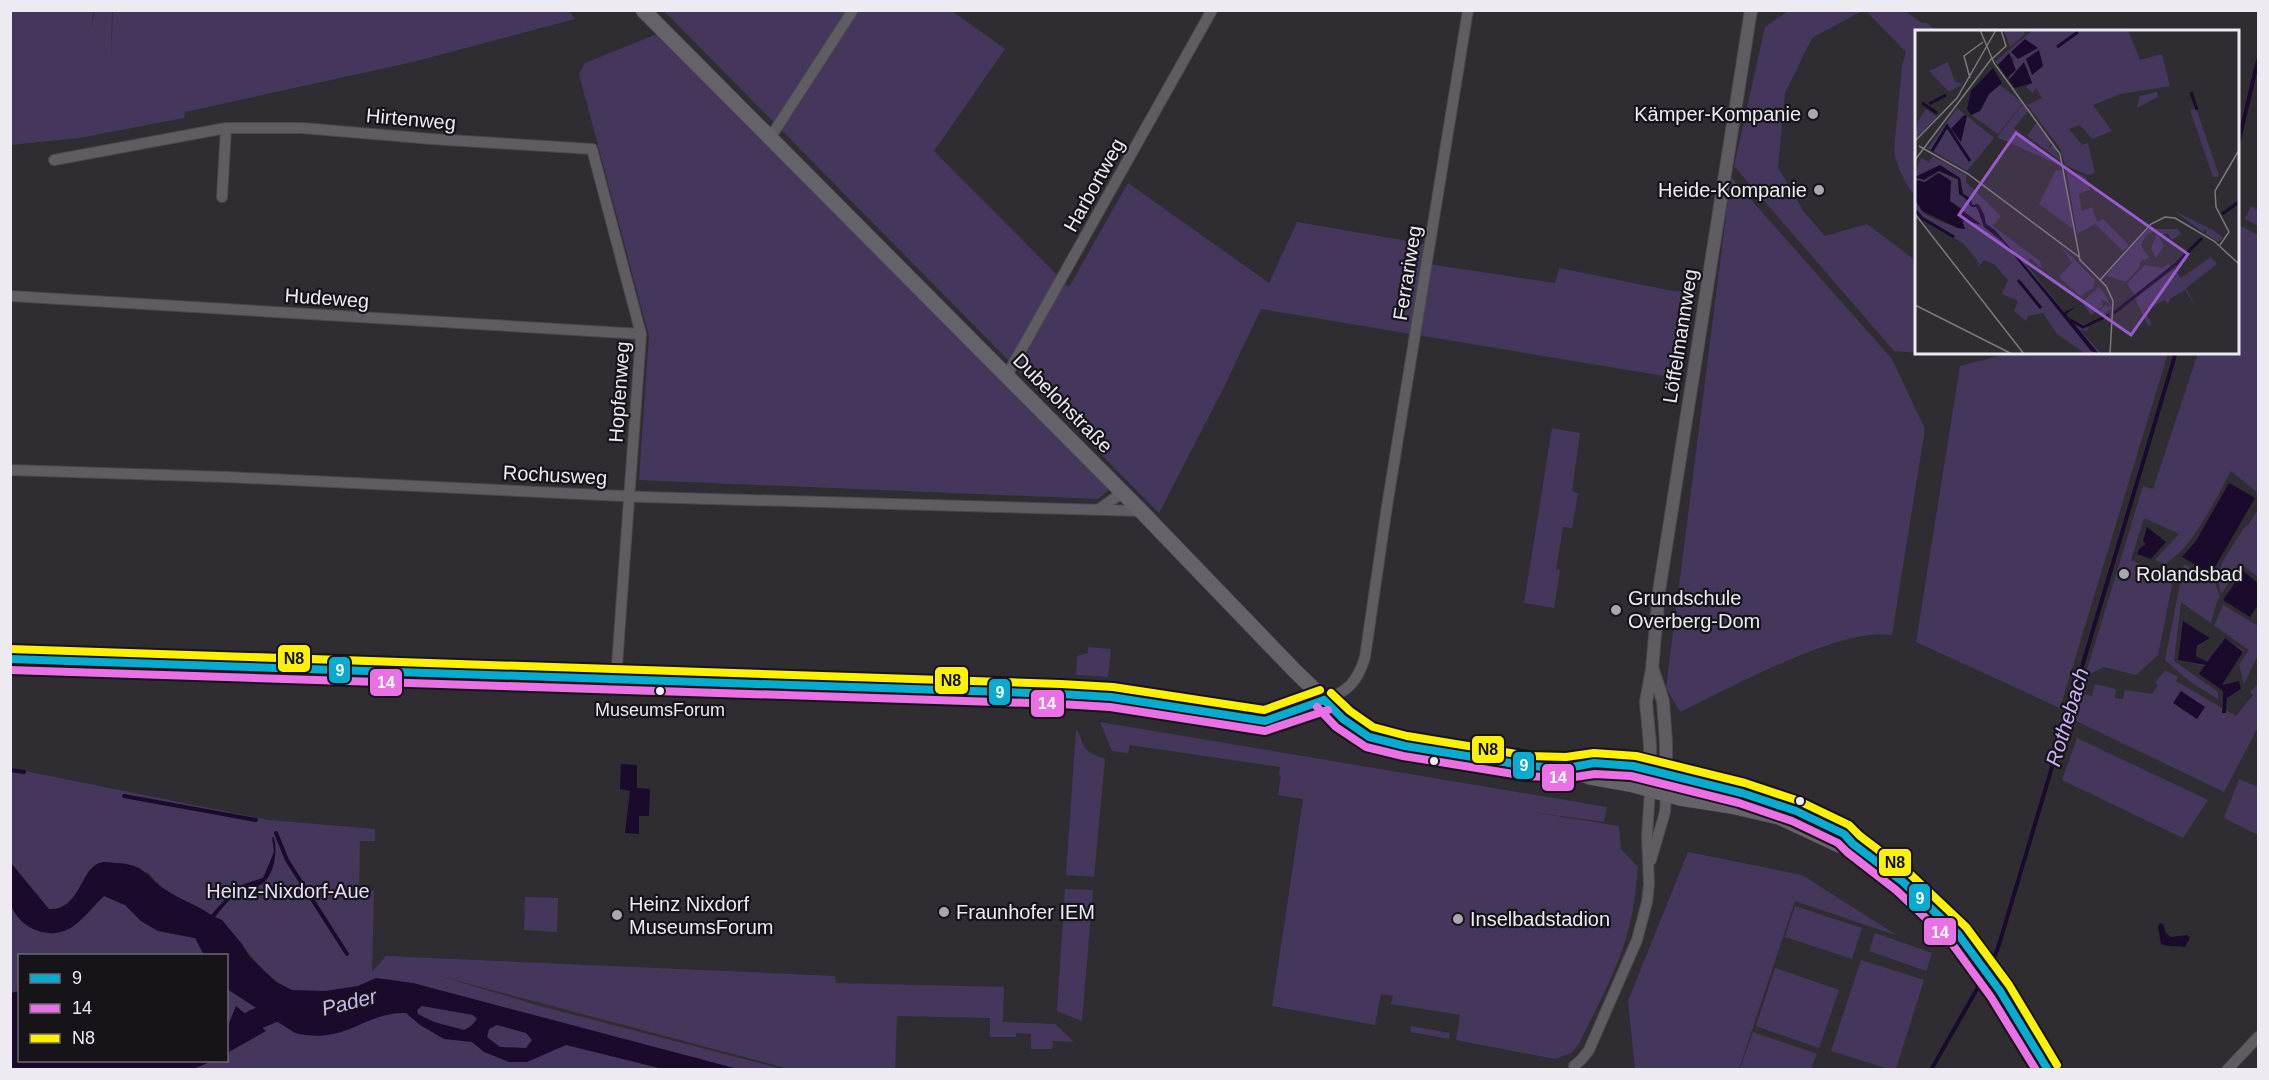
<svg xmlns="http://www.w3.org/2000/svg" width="2269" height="1080" font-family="Helvetica,sans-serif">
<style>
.green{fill:#45375c}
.water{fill:#1a0a2c;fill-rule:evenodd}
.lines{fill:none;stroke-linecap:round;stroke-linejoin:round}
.stream{stroke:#1a0a2c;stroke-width:4}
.river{stroke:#1a0a2c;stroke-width:21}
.minor-casing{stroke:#4b484d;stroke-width:12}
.tertiary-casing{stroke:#4b484d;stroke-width:14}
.secondary-casing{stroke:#4b484d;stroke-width:16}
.minor{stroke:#5f5d62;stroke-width:10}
.tertiary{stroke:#5f5d62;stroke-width:12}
.secondary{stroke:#65626a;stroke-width:15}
.bus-1-casing{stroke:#161419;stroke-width:12}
.bus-2-casing{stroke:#161419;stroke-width:12}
.bus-3-casing{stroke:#161419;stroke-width:12}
.bus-1{stroke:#06acd0;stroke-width:8}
.bus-2{stroke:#ea70e6;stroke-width:8}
.bus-3{stroke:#fff100;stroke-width:8}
.poi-dot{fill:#aaa8ae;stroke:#161419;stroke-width:2}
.bus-dot{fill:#edeaf1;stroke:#161419;stroke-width:2}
.labels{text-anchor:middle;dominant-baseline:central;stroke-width:4.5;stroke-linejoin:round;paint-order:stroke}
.bus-label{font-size:18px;fill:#edeaf1;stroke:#161419}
.poi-label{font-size:20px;fill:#edeaf1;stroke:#161419;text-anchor:start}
.street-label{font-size:20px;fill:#edeaf1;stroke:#161419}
.park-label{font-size:20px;fill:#e8defb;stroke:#161419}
.water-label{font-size:21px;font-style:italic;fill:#ceb4fb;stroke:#161419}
.inset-river{fill:none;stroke:#1a0a2c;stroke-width:3}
.inset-road{fill:none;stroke:#7b797e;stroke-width:1.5}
.view{fill:#985ccc;fill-opacity:0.15;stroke:#985ccc;stroke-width:3}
.inset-edge{fill:none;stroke:#edeaf1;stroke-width:3}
.line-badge{stroke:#161419;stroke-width:2}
.badge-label{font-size:16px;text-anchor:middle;font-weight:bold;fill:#fff}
.pale-badge-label{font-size:16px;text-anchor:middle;font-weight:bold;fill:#111}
</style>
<rect width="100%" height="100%" fill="#2f2d32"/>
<!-- green -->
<path class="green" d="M671,10L952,11L1005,49L934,151L1069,287L1128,183L1269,283L1297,222L1424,244L1422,263L1555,283L1559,268L1673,291L1696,293L1682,379L1261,309L1223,389L1159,513L665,12Z
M569,11L575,19L413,62L185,112L184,118L79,138L11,145V11H93L92,30L94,11H112L111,60L113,11Z
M1788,11L1858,10L1860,12L1812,38L1785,93L1778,167L1804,212L1825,236L1867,224L1916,261V352L1932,353V354L1894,351L1734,166L1765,27Z
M1866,11H1905L1922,23H1927L1936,31L1916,32V197C1905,184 1897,167 1894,151L1902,66L1906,52Z
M657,34L1110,489L1098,499L639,480L649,336L579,74L585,63Z
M1731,177L1892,359L1925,429L1892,635C1841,626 1729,689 1680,712L1666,688Z
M2251,206L2258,210V226L2245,219Z
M2239,225L2258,235V493L2231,471C2214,501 2195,546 2165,564L2155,560L2179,534L2144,518L2131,560L2173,580L2158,655L2136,675L2104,667L2090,674L2084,694L2092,696L2095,684L2116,689L2115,698L2123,699L2125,690L2152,694L2158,685L2155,683L2165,670L2178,677L2176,681L2222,708L2223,691L2199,674L2205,666L2178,660L2183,621L2210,638L2197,647L2196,656L2207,662L2224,638L2244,651L2222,685L2223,686L2239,681L2241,689L2227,698L2226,710L2236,716L2253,695L2250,692L2258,684V727L2224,792L2072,719L2143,486L2153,489L2198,353L2238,352Z
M2013,352L2168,353L2060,708L1916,642L1960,366Z
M1552,428L1580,433L1572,491L1578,493L1572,528L1563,527L1556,569L1560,570L1554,608L1524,603Z
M2258,510V577L2242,565L2221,594L2217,576L2222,563L2243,529L2248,525Z
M2184,564L2215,582L2220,597L2217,601L2211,623L2214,626L2223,605L2258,626V655L2244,684L2239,665L2249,650L2182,603H2181L2174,661L2218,692V699L2189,681L2165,660Z
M1088,647L1111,649L1108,677L1076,675L1077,656L1088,653Z
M1100,722L1607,807L1604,822L1525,811L1619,826L1621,849L1638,867C1636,888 1634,908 1629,927C1619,968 1597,1006 1579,1044L1571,1053L1555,1059L1456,1040L1460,1015L1391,1004L1393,996L1381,994L1375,1025L1272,1006L1303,799L1278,795L1281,776L1279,775L1280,767L1130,745L1128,753L1112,751Z
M1076,730C1081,735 1080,738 1083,745C1087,753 1097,756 1105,759L1094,877L1066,875Z
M2077,738L2208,800L2183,838L2062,780Z
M10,768L269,820L375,829V841H360L359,889L374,891L372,972L386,956L835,976L836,983L1004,987L1003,1022L1055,1024L1074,1042L1053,1041L1052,1049H1031V1034L1016,1033V1037H990V1018L897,1016L895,1069H789L436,975L540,1006L782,1069H187L185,1061L226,1060L227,989L264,1012L291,990C256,972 246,943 217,919C202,906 180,901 164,889C158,884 153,878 148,872L80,888C71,899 64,910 49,910L11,863Z
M2239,779L2258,787V835L2224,818Z
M1688,852L1802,875L1898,936L1795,901L1739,1069H1635L1628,1001Z
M1065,889L1093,890L1082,1021L1057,1011Z
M104,896L125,905L141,921L158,931L195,938L204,955L20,956L19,991L11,993L10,904L23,922L70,928Z
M525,897L558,898L557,932L524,930Z
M1795,906L1862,928L1852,959L1785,937Z
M1875,933L1932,953L1926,971L1869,951Z
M1861,960L1924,980L1896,1069H1889L1831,1051Z
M1775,968L1839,990L1819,1048L1756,1026Z
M1411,1026L1450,1033L1449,1039L1410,1032Z
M1753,1032L1817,1054L1811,1069H1740Z"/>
<!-- water -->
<path class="water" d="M2229,483L2255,498L2211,574L2182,557L2196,541Z
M2147,527L2166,542L2151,559L2137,554L2139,549L2146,544L2143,541Z
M2243,571L2258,583V605L2250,617L2223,600Z
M2183,621L2210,638L2197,646L2196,656L2207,662L2225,638L2243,652L2222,685L2239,681L2241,689L2227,698L2226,713H2222L2223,691L2199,674L2205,665L2178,660Z
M2181,691L2205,707L2197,719L2173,703Z
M621,764L637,765V788L650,789L649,816H639V834L625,833L630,791L620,789Z
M272,837L274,838C278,851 274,878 260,885C252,889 243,890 235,896C227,901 221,910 215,917L222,920L242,944L249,956L276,982L292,990L325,991L358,986L376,978L413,983L738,1069H663L566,1045L527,1062H509L484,1052L472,1042L444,1039L420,1025L406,1013C373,1013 361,1028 333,1034C321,1037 307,1036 295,1033L227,989L226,956L204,955L195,938L158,931L141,921L125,905L104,896C93,906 82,922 69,929C48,940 19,928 11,905C8,896 10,874 11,863L49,909C79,911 79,874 97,864C102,861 109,862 115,863C147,864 144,876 166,890C181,900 197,905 211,915L228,896L244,884L263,878L274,852ZM422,1006L473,1015L477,1019L471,1026L464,1030L434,1022L418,1014L417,1010ZM497,1025L526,1033L532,1040L526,1048L500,1047L487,1037L489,1029Z
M2160,923L2163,924L2166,933L2171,937L2187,935L2190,938L2185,947C2176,945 2172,948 2161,944L2158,927Z
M19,991L20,1060L212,1061L191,1070L11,1069V993Z
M236,1006L266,1031L227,1053V1028Z"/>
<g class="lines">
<!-- stream -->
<path class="stream" d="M2238,144L2258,60
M10,770L24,772
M124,796L256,820
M276,833L287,860L347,954
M1989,969L1998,948L2176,352
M1931,1070L1985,975"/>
<!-- river -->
<path class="river" d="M226,1037L254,1020L288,1006"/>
<defs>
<path id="minor" d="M770,138L853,10
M54,160L226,128H302L432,139L592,149L641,334L616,679
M222,197L226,128
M10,296L641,334
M1006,377L1212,10
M10,470L227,477L643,497L1141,511
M1099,509L1122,493
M1324,700C1348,692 1358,681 1365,657L1387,506L1468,10
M1651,860L1665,812L1666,794
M1574,1066L1582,1059L1589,1050L1637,940L1647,902L1649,884L1647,836L1650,790
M2227,1070L2258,1037"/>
<path id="tertiary" d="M10,659L1060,694L1111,697L1224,716L1265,721L1324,700
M1653,670L1663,701L1666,742V794
M1650,790V745L1646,702L1652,669L1659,591L1751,10"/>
<path id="secondary" d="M643,10L1141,511L1295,671L1353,727L1369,737L1405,746L1498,762L1567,768L1594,763L1633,766L1742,793L1796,811L1844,834L1853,844L1903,882L1958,934L2000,991L2029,1036L2048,1070
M1568,769L1590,777L1634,785L1680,798L1731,806L1779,817L1839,845L1853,844"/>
</defs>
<!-- minor casing -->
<use href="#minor" class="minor-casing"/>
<!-- tertiary casing -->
<use href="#tertiary" class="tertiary-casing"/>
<!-- secondary casing -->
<use href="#secondary" class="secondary-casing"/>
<!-- minor -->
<use href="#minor" class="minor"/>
<!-- tertiary -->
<use href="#tertiary" class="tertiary"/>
<!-- secondary -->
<use href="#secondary" class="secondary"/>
<defs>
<path id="bus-1" d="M10,659L1060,694L1111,697L1265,721L1324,700
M1324,700L1343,719L1369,737L1405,746L1528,766L1567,768L1594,763L1633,766L1742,793L1796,811L1844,834L1853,844L1903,882L1958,934L2000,991L2048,1070"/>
<path id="bus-2" d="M10,670L1060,704L1110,707L1265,731L1328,710
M1317,707L1336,727L1366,747L1403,756L1526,776L1568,778L1595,774L1631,776L1739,803L1792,821L1838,843L1847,852L1896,890L1950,941L1991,997L2036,1070"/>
<path id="bus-3" d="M10,649L1061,684L1113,687L1264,710L1320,690
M1331,693L1350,711L1373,727L1407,736L1529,756L1566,757L1594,753L1636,756L1745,783L1799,801L1849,825L1860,836L1910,874L1966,927L2009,985L2057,1065"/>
</defs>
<!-- bus-1 casing -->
<use href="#bus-1" class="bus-1-casing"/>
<!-- bus-2 casing -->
<use href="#bus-2" class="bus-2-casing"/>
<!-- bus-3 casing -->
<use href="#bus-3" class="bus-3-casing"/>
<!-- bus-1 -->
<use href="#bus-1" class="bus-1"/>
<!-- bus-2 -->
<use href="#bus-2" class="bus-2"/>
<!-- bus-3 -->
<use href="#bus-3" class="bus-3"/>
</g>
<!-- markers -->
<g class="poi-dot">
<circle cx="1813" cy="114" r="6"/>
<circle cx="1819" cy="190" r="6"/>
<circle cx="2124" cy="574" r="6"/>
<circle cx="1616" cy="610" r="6"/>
<circle cx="944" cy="912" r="6"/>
<circle cx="617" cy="915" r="6"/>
<circle cx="1458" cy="919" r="6"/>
</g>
<g class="bus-dot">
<circle cx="660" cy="691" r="5"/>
<circle cx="1434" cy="761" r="5"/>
<circle cx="1800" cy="801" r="5"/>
</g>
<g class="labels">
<!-- bus labels -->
<g class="bus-label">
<text x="660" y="710">MuseumsForum</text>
</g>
<!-- poi labels -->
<g class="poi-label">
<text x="1801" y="114" text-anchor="end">Kämper-Kompanie</text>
<text x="1807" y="190" text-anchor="end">Heide-Kompanie</text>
<text x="2136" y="574">Rolandsbad</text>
<text x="1628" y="598">Grundschule<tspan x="1628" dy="23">Overberg-Dom</tspan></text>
<text x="629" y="904">Heinz Nixdorf<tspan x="629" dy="23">MuseumsForum</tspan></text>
<text x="956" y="912">Fraunhofer IEM</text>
<text x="1470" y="919">Inselbadstadion</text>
</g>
<!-- street labels -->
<g class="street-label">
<text transform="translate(411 119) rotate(5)">Hirtenweg</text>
<text transform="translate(1094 185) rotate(-61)">Harbortweg</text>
<text transform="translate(1407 273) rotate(-81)">Ferrariweg</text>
<text transform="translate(327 298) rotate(4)">Hudeweg</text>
<text transform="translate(1680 336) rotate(-81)">Löffelmannweg</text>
<text transform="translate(619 392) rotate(-86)">Hopfenweg</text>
<text transform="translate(1063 403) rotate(45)">Dubelohstraße</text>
<text transform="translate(555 475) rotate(3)">Rochusweg</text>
</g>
<!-- park labels -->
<g class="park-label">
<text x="288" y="891">Heinz-Nixdorf-Aue</text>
</g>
<!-- water labels -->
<g class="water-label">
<text transform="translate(2067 717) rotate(-73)">Rothebach</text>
<text transform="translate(349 1002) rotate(-14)">Pader</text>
</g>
</g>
<!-- overview -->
<g transform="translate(1915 30)">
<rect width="324" height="324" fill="#2f2d32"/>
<path d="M89,0H108L110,4L95,17ZM118,0H213L225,30L247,24L255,56L206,64L178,75L197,101L177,109L165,95L154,99L167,115L173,113L180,143L173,145L150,135L145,118L112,75L127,68L121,58L118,63L111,57L117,53L111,36L94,49L99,29L94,24L83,35L80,32ZM33,32L40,52L48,54L34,62L14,41ZM85,55L108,73L83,104L56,85L65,81L74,64ZM242,62L243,67L222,78L225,66ZM108,74L113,81L99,98L144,135L82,107ZM42,78L79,108L52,141L13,118ZM281,78L304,145L303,147H298L275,80ZM11,79L22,87L0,109L3,91ZM121,93L137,113L132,120L138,114L146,131L112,106ZM18,126L51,145V152L86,186L78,196L125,231L127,239L115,228L111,234L156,290L168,294L192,286L172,295L173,301L164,299L187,324H171L142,304L128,283L113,286L111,291L99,281L103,271L87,264L93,250L80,235L69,230L63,237L64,231L61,234L62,230L48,213L6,189L0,180V169L10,184L19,189L43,198L47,190L58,194L46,178L35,171L34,149L22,143L10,152L0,150L24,141L43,150L44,162L57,177H61L70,193L66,177L57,175L56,168L48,164L45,148L25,136L8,147L0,145L6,128L14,132ZM151,139L171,147L175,160L164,164L167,181L177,177L182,192L188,189L214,215L208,221L180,194L162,204ZM141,140L149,141L158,199L124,174ZM259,181L294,198L292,201L295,198L308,208L303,212L291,204V199L288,202ZM233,199H263L266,204L257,210L253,204L246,205L242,200L231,205L226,215L234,228L226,231L224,238L211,252L191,246ZM242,203L249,216L241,228L236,219ZM146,216L180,250L178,258L165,266L144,247L157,233ZM296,227L302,234L271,258L281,277L270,260L255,269L253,275L250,270L229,280L237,294L233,296L220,268L259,239L266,248ZM253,234L257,237L220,266L212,254L230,235L247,238ZM184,257L191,265L197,278L188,285L184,280L191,275L194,278V273L186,269L188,276L176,285L167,272Z" fill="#45375c"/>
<path d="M110,9L123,18L103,29L96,22ZM124,20L128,36L117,45L111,29ZM94,23L101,40L92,48L83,35ZM109,32L117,53L100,58L94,50ZM78,38L87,53L74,64L65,81L56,85L52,79L56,61ZM49,85L52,86L46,112L36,99ZM25,135L45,148L48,164L56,169L57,175L63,174L69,184L77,181L69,184L71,194L80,200L149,282L161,277L151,284L184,324L176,321L89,213L69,197L62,177H56L52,169L44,164L43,149L24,141L9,150L0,147ZM24,143L36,151L35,171L67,195L47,190L50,199L43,198L7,181L0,170V150L10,152Z" fill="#1a0a2c"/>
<path class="inset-river" d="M142,17L163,2M276,62L282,80M7,73L22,83M14,74L31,65M17,121L32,96L55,131M0,180L7,188L39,207M307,184L324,172M103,250L126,278M199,283L261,234L287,208M155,290L168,297L194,285"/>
<path class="inset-road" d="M65,0L79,33L145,124L165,230L191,256L198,271L195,324M77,29L91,16L86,0M55,48L49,26L68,12M0,111L42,68L81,0M4,116L53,144L164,227M0,130L77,28M0,184L109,324M305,215L314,202L301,177L300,161L324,120M185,250L236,194L250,187L260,188L299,211L324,234M0,275L97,324"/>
<path class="view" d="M101,103L273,224L216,305L44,185Z"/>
<rect width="324" height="324" class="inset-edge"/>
</g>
<g class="line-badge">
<rect x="277" y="644" width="34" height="29" rx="6" fill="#fff100"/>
<rect x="328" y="656" width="23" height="28" rx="6" fill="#06acd0"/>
<rect x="934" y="666" width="35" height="29" rx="6" fill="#fff100"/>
<rect x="369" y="668" width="34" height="29" rx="6" fill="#ea70e6"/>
<rect x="988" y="678" width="23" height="28" rx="6" fill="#06acd0"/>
<rect x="1030" y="689" width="35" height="29" rx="6" fill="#ea70e6"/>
<rect x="1471" y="735" width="34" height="29" rx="6" fill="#fff100"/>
<rect x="1512" y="751" width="23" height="29" rx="6" fill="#06acd0"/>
<rect x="1541" y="763" width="34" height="29" rx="6" fill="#ea70e6"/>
<rect x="1878" y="848" width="34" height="29" rx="6" fill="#fff100"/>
<rect x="1908" y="883" width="23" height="29" rx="6" fill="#06acd0"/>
<rect x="1923" y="917" width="34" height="29" rx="6" fill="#ea70e6"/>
</g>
<g class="badge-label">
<text x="340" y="676">9</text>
<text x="386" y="688">14</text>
<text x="1000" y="698">9</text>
<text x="1047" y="709">14</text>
<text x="1524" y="771">9</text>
<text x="1558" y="783">14</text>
<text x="1920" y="904">9</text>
<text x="1940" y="938">14</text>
</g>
<g class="pale-badge-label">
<text x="294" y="664">N8</text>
<text x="951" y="686">N8</text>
<text x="1488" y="755">N8</text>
<text x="1895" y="868">N8</text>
</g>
<!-- border -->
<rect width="2269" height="1080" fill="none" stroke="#edeaf1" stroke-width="24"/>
<!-- legend -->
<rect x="18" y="954" width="210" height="108" fill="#161419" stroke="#6c6a6f" stroke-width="1.5"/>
<rect x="30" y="974" width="30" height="9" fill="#06acd0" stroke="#6c6a6f" stroke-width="1.5"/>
<text x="72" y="984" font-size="18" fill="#edeaf1">9</text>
<rect x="30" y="1004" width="30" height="9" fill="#ea70e6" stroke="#6c6a6f" stroke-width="1.5"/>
<text x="72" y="1014" font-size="18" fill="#edeaf1">14</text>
<rect x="30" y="1034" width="30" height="9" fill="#fff100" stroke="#6c6a6f" stroke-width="1.5"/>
<text x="72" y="1044" font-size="18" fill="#edeaf1">N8</text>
</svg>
